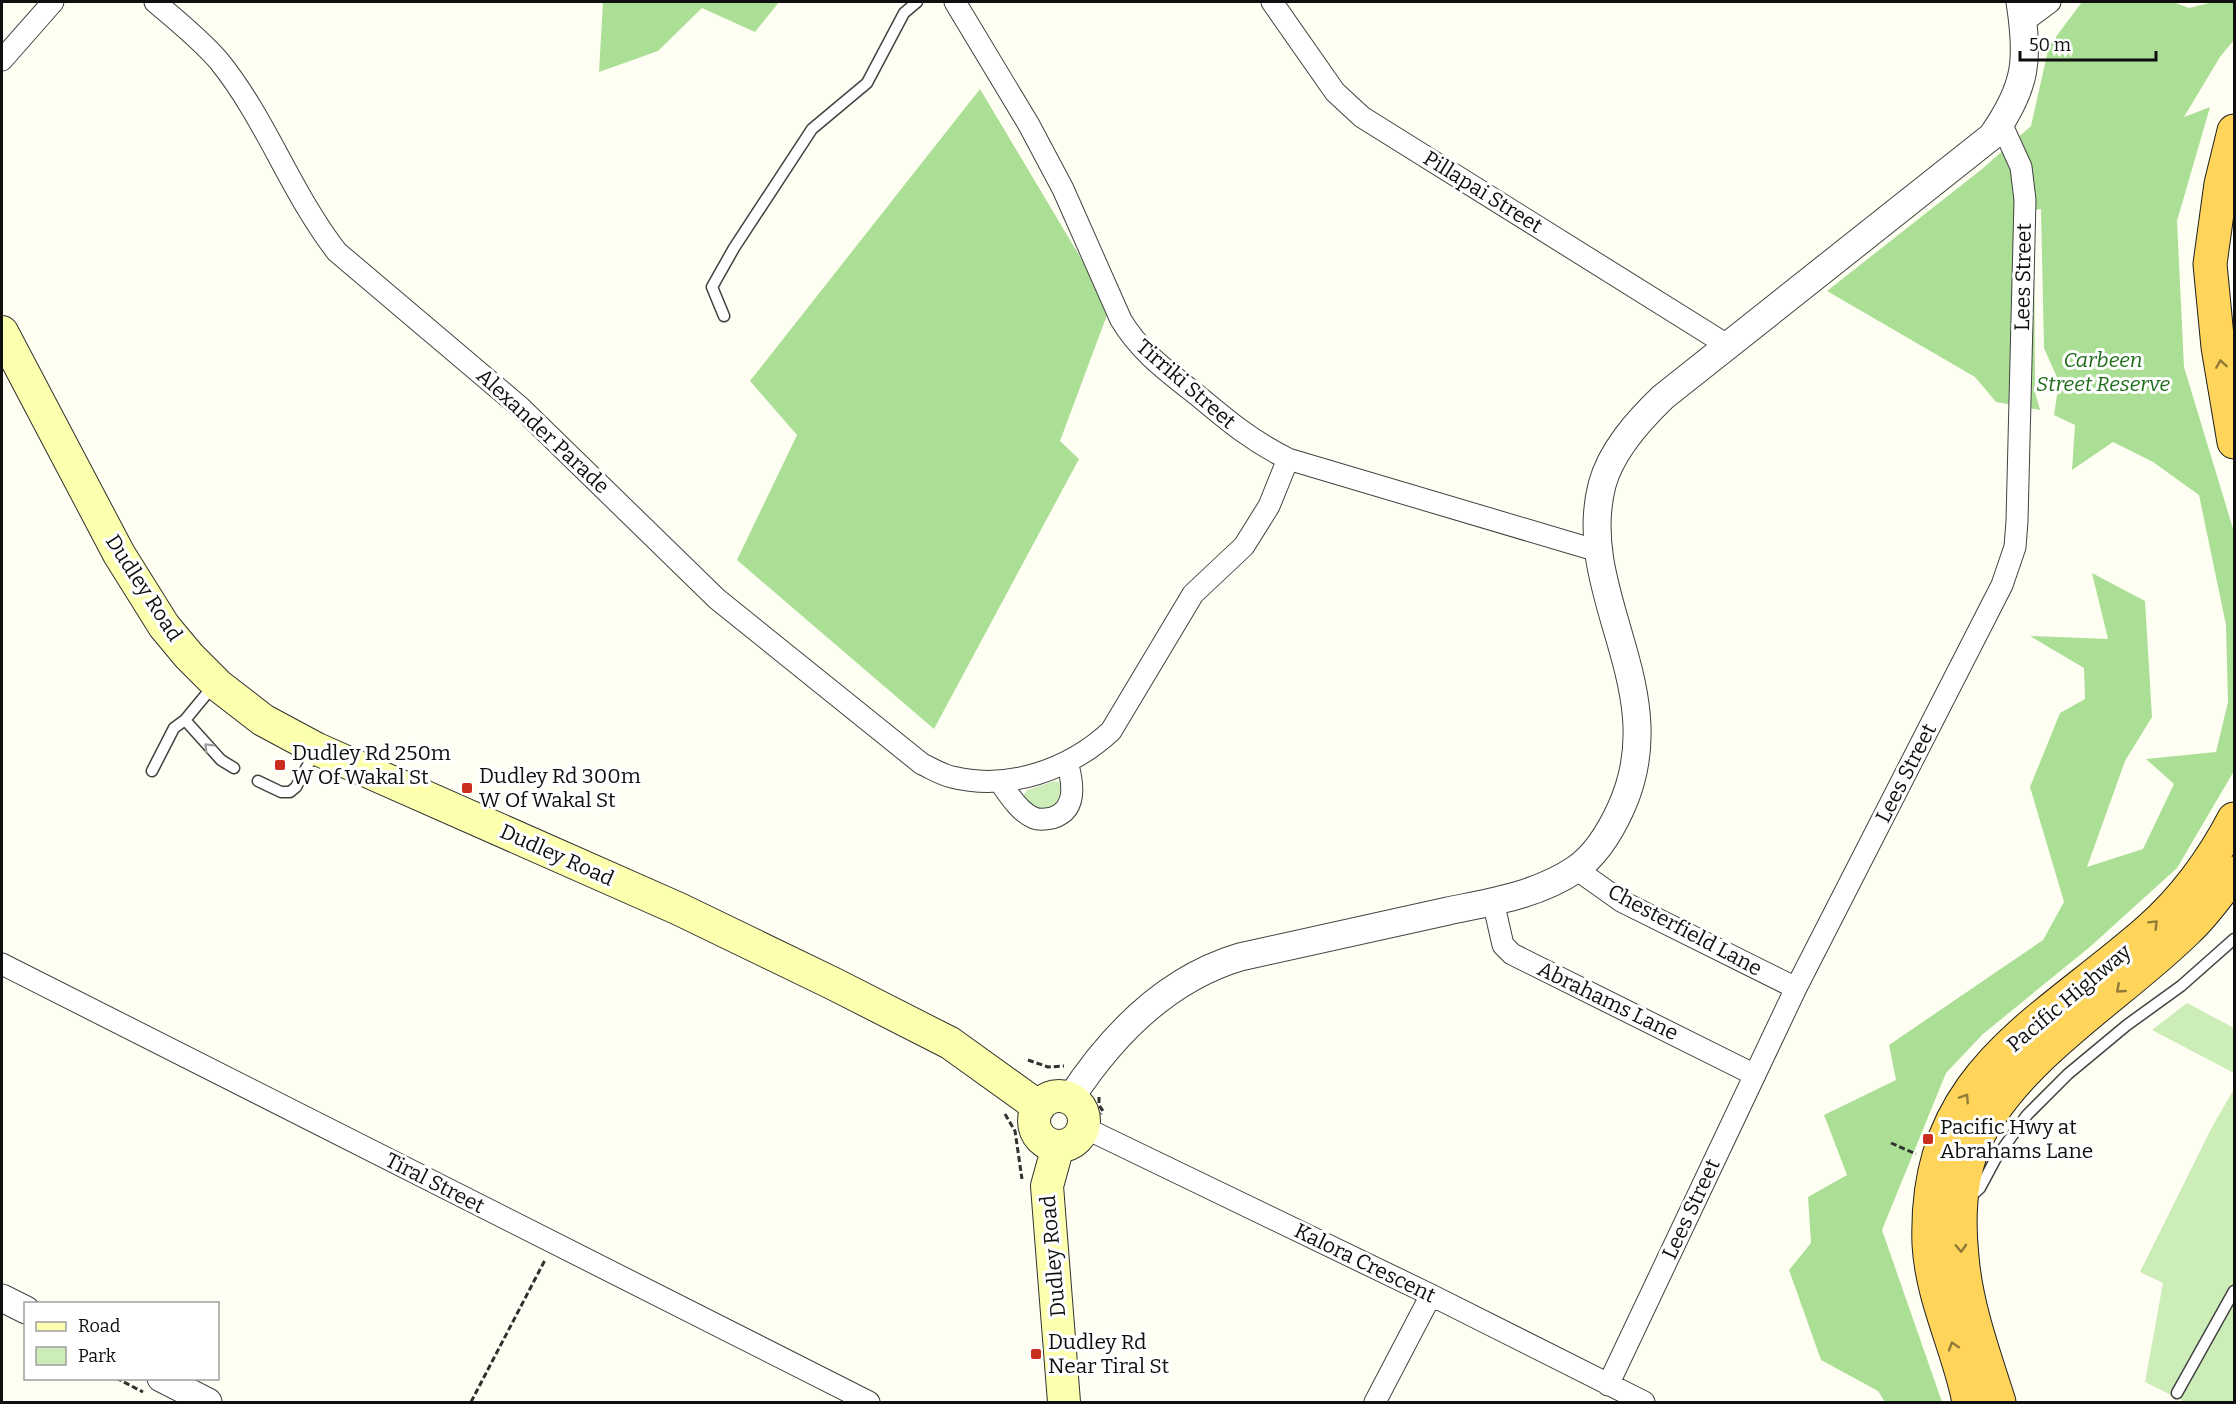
<svg xmlns="http://www.w3.org/2000/svg" width="2236" height="1404" font-family="Bitter,serif">
<style>
.green{fill:#ccedb8}
.forest{fill:#acdf96}
.lines{fill:none;stroke-linecap:round;stroke-linejoin:round}
.service-casing{stroke:#424242;stroke-width:13}
.minor-casing{stroke:#424242;stroke-width:23}
.tertiary-casing{stroke:#424242;stroke-width:29}
.secondary-casing{stroke:#313131;stroke-width:34}
.trunk-casing{stroke:#202020;stroke-width:35}
.path{stroke:#313131;stroke-width:3;stroke-dasharray:6 3;stroke-linecap:butt}
.service{stroke:#fff;stroke-width:10}
.minor{stroke:#fff;stroke-width:21}
.tertiary{stroke:#fff;stroke-width:27}
.secondary{stroke:#fcffad;stroke-width:32}
.trunk{stroke:#fed45a;stroke-width:33}
.oneway{stroke:#927b38}
.oneway2{stroke:#9f9f9f}
.poi-dot{fill:#ca2e1d;stroke:#fff;stroke-width:2}
.labels{text-anchor:middle;dominant-baseline:central;stroke-width:6;stroke-linejoin:round;paint-order:stroke}
.street-label{font-size:21px;fill:#0f0f0f;stroke:#fff}
.park-label{font-size:21px;font-style:italic;fill:#1f6d1a;stroke:#fff}
.poi-label{font-size:21px;fill:#0f0f0f;stroke:#fff;text-anchor:start}
</style>
<rect width="100%" height="100%" fill="#fffef2"/>
<!-- green -->
<path class="green" d="M1054,781L1061,783L1064,790L1059,806L1039,811L1024,802L1023,796L1027,790Z
M2187,1003L2234,1028V1073L2152,1030Z
M2234,1089V1402H2185L2145,1382L2163,1283L2140,1272L2211,1129Z"/>
<!-- forest -->
<path class="forest" d="M603,2H779L755,32L702,8L658,51L599,72Z
M2082,2H2173L2189,8L2213,2H2234V40L2220,57L2184,117L2210,107L2177,221L2184,367L2234,532V771L2177,868L2091,946L1983,1034L1946,1073L1882,1230L1942,1402H1885L1878,1391L1821,1360L1789,1270L1811,1243L1808,1197L1847,1175L1824,1115L1896,1080L1889,1045L2043,940L2064,902L2030,787L2060,713L2085,699L2084,668L2030,636L2108,639L2092,573L2145,601L2152,717L2125,761L2087,867L2143,849L2174,784L2146,759L2216,752L2228,702L2226,625L2199,495L2153,462L2113,442L2072,470L2075,425L2054,415L2059,382L2044,348L2041,209L2034,210L2035,392L2040,410L1996,402L1975,377L1827,291L1982,169L2031,126L2049,46Z
M980,89L1110,307L1060,441L1079,459L934,729L737,560L797,435L750,381Z"/>
<g class="lines">
<defs>
<path id="service" d="M724,316L712,287L734,248L812,129L867,83L904,13L917,2
M185,720L221,760L234,768
M152,771L174,728L185,720L214,685
M258,781L281,792H290L296,787L315,752
M1970,1197L1980,1188L1996,1158L2027,1115L2068,1074L2127,1025L2181,986L2234,939
M2177,1393L2234,1291"/>
<path id="minor" d="M155,2C176,20 200,39 219,61C266,119 291,193 337,252L520,407L717,599L922,764C931,768 942,775 952,777C1008,791 1069,770 1111,731L1193,594L1244,546L1269,506L1288,459
M955,2L1029,125L1063,189L1121,320C1140,352 1168,372 1197,395C1228,421 1252,441 1288,459L1598,551
M1272,2L1335,92L1362,117L1727,345
M2023,22L2050,2
M2,60L53,2
M999,781C1008,793 1019,812 1034,818C1039,820 1047,819 1052,818C1078,810 1073,782 1067,762
M1576,869L1621,901L1796,988
M1493,901L1503,945L1512,954L1755,1075
M2,964L869,1402
M1083,1127L1431,1295L1644,1402
M1608,1385L1796,988L2002,585L2015,547L2017,521L2025,200L2021,167L2001,123
M1375,1402L1431,1295"/>
<path id="tertiary" d="M1070,1099C1111,1036 1166,979 1240,957C1309,942 1378,927 1448,911C1491,902 1538,895 1576,869C1596,855 1611,830 1621,808C1675,690 1574,595 1602,485C1611,451 1638,421 1663,397L1992,136C2027,86 2029,60 2020,2
M2,1298L26,1310
M161,1378L208,1402"/>
<path id="secondary" d="M2,332L119,554L164,626L189,656L219,686L263,720L317,749L679,909L834,984L950,1043L1039,1107
M1034 1121a25 25 0 1 1 50 0a25 25 0 1 1-50 0Z
M1058,1146L1047,1186L1064,1402"/>
<path id="trunk" d="M2234,131L2221,184L2210,264L2218,347L2234,442
M1969,1402C1959,1349 1932,1300 1929,1244C1923,1074 2039,1027 2149,930C2184,899 2213,859 2234,819
M1999,1402C1984,1355 1966,1306 1962,1257C1958,1219 1960,1175 1976,1140C2016,1056 2123,994 2188,929C2205,913 2220,892 2234,873"/>
</defs>
<!-- service casing -->
<use href="#service" class="service-casing"/>
<!-- minor casing -->
<use href="#minor" class="minor-casing"/>
<!-- tertiary casing -->
<use href="#tertiary" class="tertiary-casing"/>
<!-- secondary casing -->
<use href="#secondary" class="secondary-casing"/>
<!-- trunk casing -->
<use href="#trunk" class="trunk-casing"/>
<!-- path -->
<path class="path" d="M1028,1060L1048,1067L1064,1066
M1099,1097V1105L1103,1111L1101,1114
M1005,1114L1015,1131L1022,1179
M1891,1143L1916,1154
M116,1378L143,1392
M471,1402L545,1260"/>
<!-- service -->
<use href="#service" class="service"/>
<!-- minor -->
<use href="#minor" class="minor"/>
<!-- tertiary -->
<use href="#tertiary" class="tertiary"/>
<!-- secondary -->
<use href="#secondary" class="secondary"/>
<!-- trunk -->
<use href="#trunk" class="trunk"/>
</g>
<!-- one-way arrows -->
<defs><path id="oneway-chevron" d="M-2-3.5L2.5 0L-2 3.5" fill="none" stroke-width="1.6" stroke-linecap="round" stroke-linejoin="round" transform="scale(1.5)"/></defs>
<g class="oneway">
<use href="#oneway-chevron" transform="translate(2221 364) rotate(-99)"/>
<use href="#oneway-chevron" transform="translate(2154 924) rotate(-45)"/>
<use href="#oneway-chevron" transform="translate(2120 989) rotate(139)"/>
<use href="#oneway-chevron" transform="translate(1965 1098) rotate(-57)"/>
<use href="#oneway-chevron" transform="translate(1961 1248) rotate(87)"/>
<use href="#oneway-chevron" transform="translate(1953 1346) rotate(-108)"/>
</g>
<use class="oneway2" href="#oneway-chevron" transform="translate(208 747) rotate(-135)"/>
<!-- markers -->
<g class="poi-dot">
<rect x="274" y="759" width="12" height="12" rx="3"/>
<rect x="461" y="782" width="12" height="12" rx="3"/>
<rect x="1922" y="1133" width="12" height="12" rx="3"/>
<rect x="1030" y="1348" width="12" height="12" rx="3"/>
</g>
<g class="labels">
<!-- street labels -->
<g class="street-label">
<text transform="translate(1483 192) rotate(32)">Pillapai Street</text>
<text transform="translate(2023 277) rotate(-89)">Lees Street</text>
<text transform="translate(1186 384) rotate(41)">Tirriki Street</text>
<text transform="translate(543 431) rotate(43)">Alexander Parade</text>
<text transform="translate(144 588) rotate(57)">Dudley Road</text>
<text transform="translate(1906 773) rotate(-63)">Lees Street</text>
<text transform="translate(557 855) rotate(24)">Dudley Road</text>
<text transform="translate(1685 930) rotate(28)">Chesterfield Lane</text>
<text transform="translate(2069 998) rotate(-40)">Pacific Highway</text>
<text transform="translate(1608 1001) rotate(26)">Abrahams Lane</text>
<text transform="translate(435 1183) rotate(27)">Tiral Street</text>
<text transform="translate(1691 1209) rotate(-65)">Lees Street</text>
<text transform="translate(1053 1256) rotate(-95)">Dudley Road</text>
<text transform="translate(1365 1263) rotate(26)">Kalora Crescent</text>
</g>
<!-- park labels -->
<g class="park-label">
<text x="2103" y="360">Carbeen<tspan x="2103" dy="24">Street Reserve</tspan></text>
</g>
<!-- poi labels -->
<g class="poi-label">
<text x="292" y="753">Dudley Rd 250m<tspan x="292" dy="24">W Of Wakal St</tspan></text>
<text x="479" y="776">Dudley Rd 300m<tspan x="479" dy="24">W Of Wakal St</tspan></text>
<text x="1940" y="1127">Pacific Hwy at<tspan x="1940" dy="24">Abrahams Lane</tspan></text>
<text x="1048" y="1342">Dudley Rd<tspan x="1048" dy="24">Near Tiral St</tspan></text>
</g>
</g>
<!-- border -->
<rect width="2236" height="1404" fill="none" stroke="#0f0f0f" stroke-width="6"/>
<!-- legend -->
<rect x="24" y="1302" width="195" height="78" fill="#ffffff" stroke="#9f9f9f" stroke-width="1.5"/>
<rect x="36" y="1322" width="30" height="9" fill="#fcffad" stroke="#9f9f9f" stroke-width="1.5"/>
<text x="78" y="1332" font-size="18" fill="#0f0f0f">Road</text>
<rect x="36" y="1347" width="30" height="18" fill="#ccedb8" stroke="#9f9f9f" stroke-width="1.5"/>
<text x="78" y="1362" font-size="18" fill="#0f0f0f">Park</text>
<!-- scale -->
<path d="M2020 51v9h136v-9" fill="none" stroke="#0f0f0f" stroke-width="3"/>
<text x="2029" y="51" font-size="18" fill="#0f0f0f" stroke="#ffffff" stroke-width="4.5" paint-order="stroke">50 m</text>
</svg>
